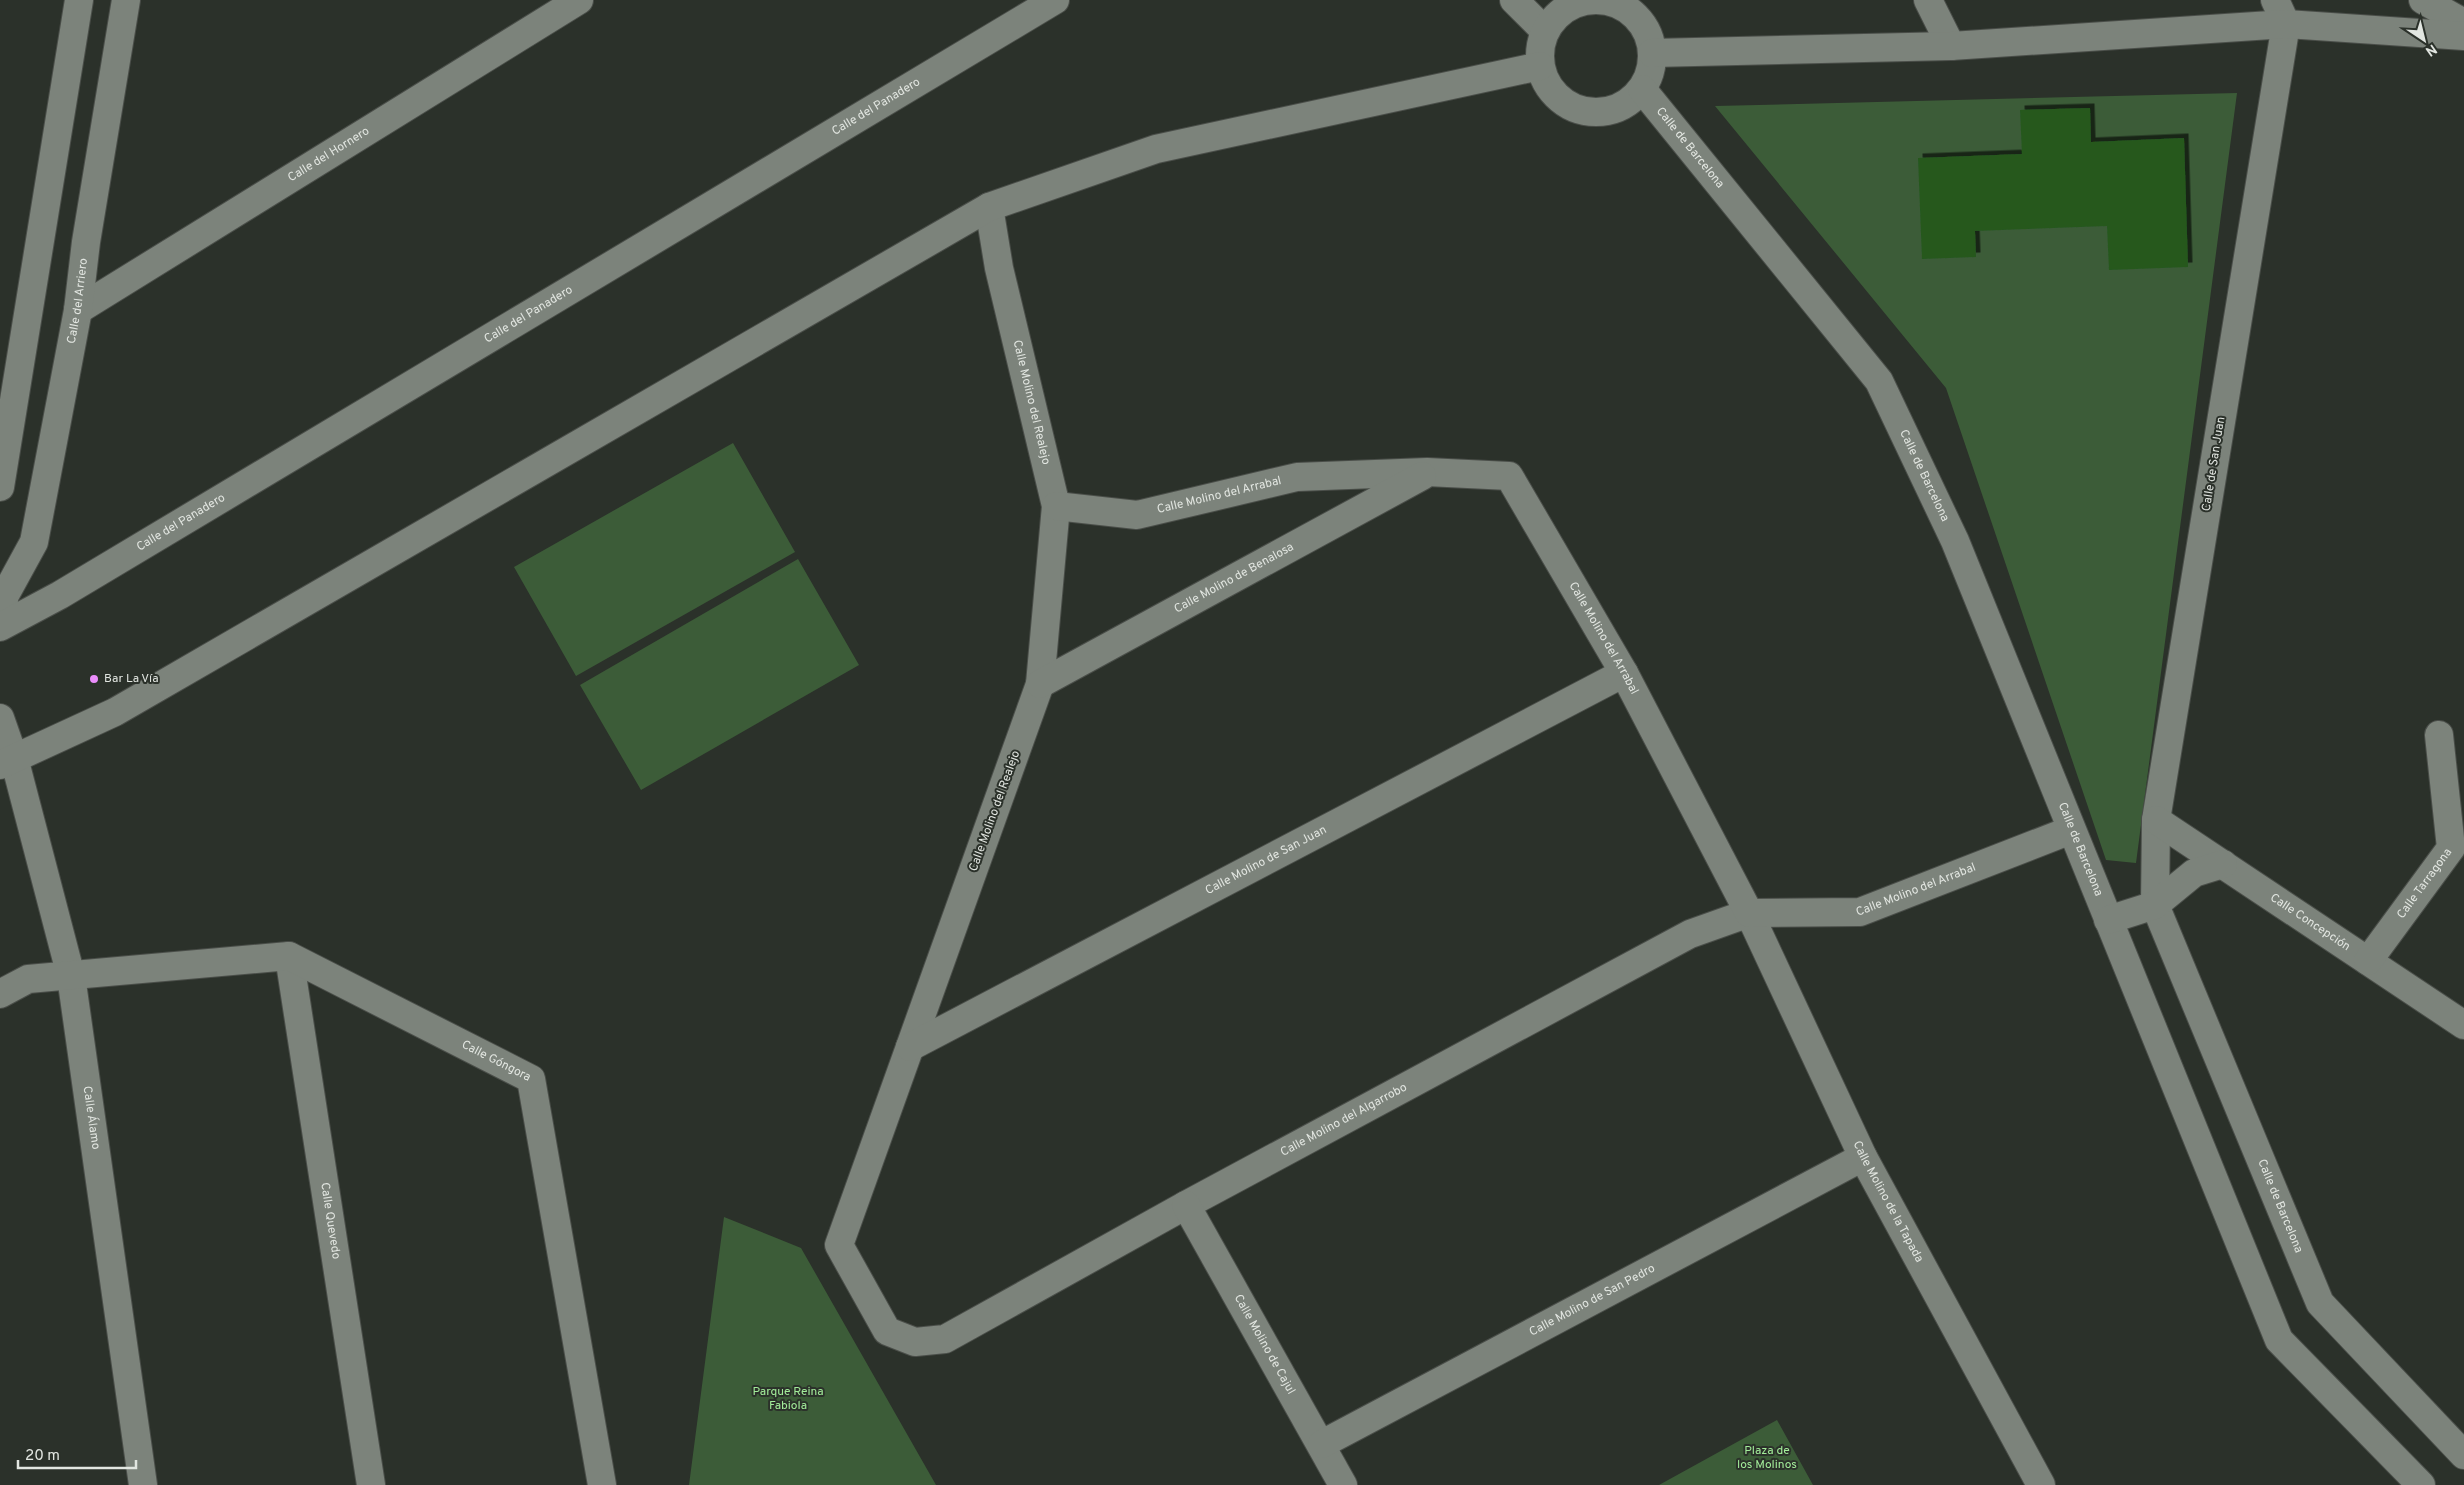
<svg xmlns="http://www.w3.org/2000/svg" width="2464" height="1485" font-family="Overpass,sans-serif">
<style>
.green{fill:#3c5c38}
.building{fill:#25581f;filter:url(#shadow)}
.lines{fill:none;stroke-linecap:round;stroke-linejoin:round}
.minor-casing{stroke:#4a4e49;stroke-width:30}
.minor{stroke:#7c837b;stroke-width:28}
.poi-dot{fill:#eb8dfb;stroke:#2b312a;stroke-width:2}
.labels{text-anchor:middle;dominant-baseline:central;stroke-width:4;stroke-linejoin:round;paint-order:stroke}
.street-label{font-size:12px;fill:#e2e6e1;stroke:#2b312a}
.poi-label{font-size:12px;fill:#e2e6e1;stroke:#2b312a;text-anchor:start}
.park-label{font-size:12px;fill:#a3ed9a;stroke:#2b312a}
</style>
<defs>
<filter id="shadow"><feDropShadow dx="4.5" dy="-4.5" stdDeviation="0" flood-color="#0009"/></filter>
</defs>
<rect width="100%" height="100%" fill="#2b312a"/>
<!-- green -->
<path class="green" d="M2237,93L2136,863L2106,860L1946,388L1715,106Z
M733,443L795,552L576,676L514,567Z
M798,559L859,665L641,790L580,685Z
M724,1217L801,1248L936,1485H689Z
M1777,1420L1813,1485H1659Z"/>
<!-- building -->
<path class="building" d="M2090,108L2091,142L2184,138L2188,267L2109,270L2107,226L1975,231L1976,257L1922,259L1918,158L2022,154L2020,110Z"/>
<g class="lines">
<defs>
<g id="minor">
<path d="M1514,0L1545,31"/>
<path d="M1928,0L1951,46"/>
<path id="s1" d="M2275,0L2286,24L2156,820L2155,905L2320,1303L2464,1455"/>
<path d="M2423,0L2464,23"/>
<circle cx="1596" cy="56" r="56"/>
<path d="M1652,53L1951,46L2286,24L2464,36"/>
<path id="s2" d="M1642,89L1879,381L1955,541L2279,1340L2421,1485"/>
<path id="s3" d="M989,207L999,268L1056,506L1040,684L839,1245L887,1331L915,1342L945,1339L1186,1205L1690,934L1749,913L1863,1157L2041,1485"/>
<path id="s4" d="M78,310L579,0"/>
<path d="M0,487L79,0"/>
<path id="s5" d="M1056,506L1137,515L1297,477L1427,472L1509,476L1624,673L1749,913L1860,912L2071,830"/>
<path id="s6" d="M0,618L5,595L34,542L78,310L86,242L126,0"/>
<path id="s7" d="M0,627L60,595L1055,0"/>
<path id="s8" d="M1040,684L1422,476"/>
<path id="s9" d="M0,718L14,758L71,976L143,1485"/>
<path d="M0,765L115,712L989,207L1156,149L1540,66"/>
<path id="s10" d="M2156,820L2464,1025"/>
<path d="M2108,920L2155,905L2194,873L2223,864"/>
<path id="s11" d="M289,956L371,1485"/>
<path id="s12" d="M2368,961L2451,848L2439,735"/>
<path id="s13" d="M0,994L28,979L289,956L531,1079L602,1485"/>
<path id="s14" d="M910,1047L1624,673"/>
<path id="s15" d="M1186,1205L1343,1485"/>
<path id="s16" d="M1322,1444L1863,1157"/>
</g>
</defs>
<!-- minor casing -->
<use href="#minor" class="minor-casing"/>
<!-- minor -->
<use href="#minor" class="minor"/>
</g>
<!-- markers -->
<circle class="poi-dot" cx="94" cy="679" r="5"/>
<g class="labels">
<!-- street labels -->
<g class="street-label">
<text stroke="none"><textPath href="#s7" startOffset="1019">Calle del Panadero</textPath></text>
<text stroke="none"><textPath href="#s2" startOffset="76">Calle de Barcelona</textPath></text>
<text stroke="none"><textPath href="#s4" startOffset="295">Calle del Hornero</textPath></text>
<text stroke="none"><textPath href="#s6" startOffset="329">Calle del Arriero</textPath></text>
<text stroke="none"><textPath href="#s7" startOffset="614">Calle del Panadero</textPath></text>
<text stroke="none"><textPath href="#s3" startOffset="200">Calle Molino del Realejo</textPath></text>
<text transform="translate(2214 464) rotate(-81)">Calle de San Juan</text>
<text stroke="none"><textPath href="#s2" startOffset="481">Calle de Barcelona</textPath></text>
<text stroke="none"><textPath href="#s5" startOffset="166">Calle Molino del Arrabal</textPath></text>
<text stroke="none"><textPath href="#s7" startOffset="209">Calle del Panadero</textPath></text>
<text stroke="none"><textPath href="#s8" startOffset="221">Calle Molino de Benalosa</textPath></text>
<text stroke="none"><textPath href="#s5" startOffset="646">Calle Molino del Arrabal</textPath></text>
<text transform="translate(995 811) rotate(-70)">Calle Molino del Realejo</text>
<text stroke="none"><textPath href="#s2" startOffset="886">Calle de Barcelona</textPath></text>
<text stroke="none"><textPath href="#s14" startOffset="402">Calle Molino de San Juan</textPath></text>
<text stroke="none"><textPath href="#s12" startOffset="96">Calle Tarragona</textPath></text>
<text stroke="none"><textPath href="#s5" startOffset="1128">Calle Molino del Arrabal</textPath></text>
<text stroke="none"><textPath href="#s10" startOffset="185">Calle Concepción</textPath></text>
<text stroke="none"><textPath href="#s13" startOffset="526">Calle Góngora</textPath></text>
<text stroke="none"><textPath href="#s9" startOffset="411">Calle Álamo</textPath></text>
<text stroke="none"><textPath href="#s3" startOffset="1695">Calle Molino del Algarrobo</textPath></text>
<text stroke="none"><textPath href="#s3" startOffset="2471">Calle Molino de la Tapada</textPath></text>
<text stroke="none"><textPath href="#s1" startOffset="1244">Calle de Barcelona</textPath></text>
<text stroke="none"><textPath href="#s11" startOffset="268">Calle Quevedo</textPath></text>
<text stroke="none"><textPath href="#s16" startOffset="306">Calle Molino de San Pedro</textPath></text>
<text stroke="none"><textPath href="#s15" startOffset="160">Calle Molino de Cajul</textPath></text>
</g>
<!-- poi labels -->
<g class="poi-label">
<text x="104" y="679">Bar La Vía</text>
</g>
<!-- park labels -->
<g class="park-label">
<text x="788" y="1392">Parque Reina<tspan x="788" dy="14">Fabiola</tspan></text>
<text x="1767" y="1451">Plaza de<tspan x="1767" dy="14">los Molinos</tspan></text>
</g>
</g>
<!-- north arrow -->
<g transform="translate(2424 40) rotate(145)" stroke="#2b312a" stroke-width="4" paint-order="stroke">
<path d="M0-4L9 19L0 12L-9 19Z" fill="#e2e6e1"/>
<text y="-8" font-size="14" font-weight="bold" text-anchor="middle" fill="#e2e6e1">N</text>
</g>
<!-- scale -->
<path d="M18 1460v8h118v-8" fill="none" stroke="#e2e6e1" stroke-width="2.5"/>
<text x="25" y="1460" font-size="15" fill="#e2e6e1" stroke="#2b312a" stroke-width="4" paint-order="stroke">20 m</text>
</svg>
